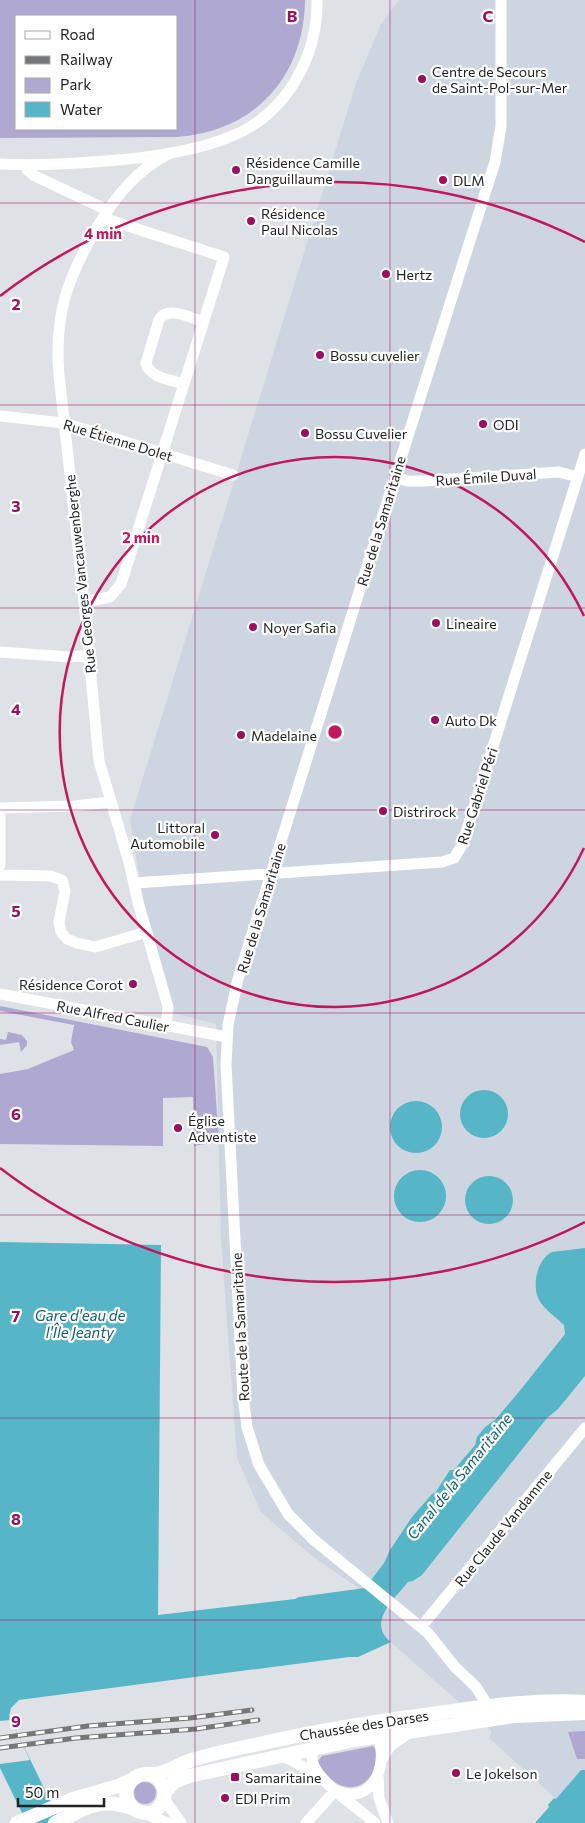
<svg xmlns="http://www.w3.org/2000/svg" width="585" height="1823" font-family="Commissioner,sans-serif">
<style>
.built{fill:#cdd6e0}
.green{fill:#afa9d1;fill-rule:evenodd}
.water{fill:#56b6c7}
.pier{fill:#dee1e5}
.lines{fill:none;stroke-linecap:round;stroke-linejoin:round}
.minor{stroke:#fff;stroke-width:11}
.major{stroke:#fff;stroke-width:14}
.rail-casing{stroke:#757779;stroke-width:5}
.rail{stroke:#fff;stroke-width:3;stroke-dasharray:9;stroke-linecap:butt}
.grid{fill:none;stroke:#9c0f5e;stroke-width:1;stroke-opacity:0.55}
.ring{fill:none;stroke:#c2185b;stroke-width:2.5}
.poi-dot{fill:#9c0f5e;stroke:#fff;stroke-width:2}
.labels{text-anchor:middle;dominant-baseline:central;stroke-width:4.5;stroke-linejoin:round;paint-order:stroke}
.poi-label{font-size:14px;fill:#222324;stroke:#fff;text-anchor:start}
.street-label{font-size:14px;fill:#222324;stroke:#fff}
.water-label{font-size:15px;font-style:italic;fill:#11616d;stroke:#fff}
.grid-label{font-size:16px;text-anchor:middle;font-weight:bold;fill:#9c0f5e;stroke:#fff;stroke-width:4.5;stroke-linejoin:round;paint-order:stroke}
.centre{fill:#c2185b;stroke:#fff;stroke-width:2.5}
.ring-label{font-size:15px;text-anchor:middle;font-weight:bold;fill:#c2185b;stroke:#fff;stroke-width:4.5;stroke-linejoin:round;paint-order:stroke}
</style>
<rect width="100%" height="100%" fill="#dee1e5"/>
<!-- built -->
<path class="built" d="M399,0H585V1770H581L556,1799L489,1738L491,1734V1730L387,1639L381,1630L380,1622L383,1614L387,1608L312,1556L261,1512L237,1458L221,1240L216,1024L162,1010L130,820L356,83L381,24Z"/>
<!-- green -->
<path class="green" d="M0,0H305C304,78 254,131 177,137L0,138ZM16,16H176V129H16Z
M0,1006L207,1047L213,1057L219,1142L194,1146L193,1097L163,1098V1146L0,1144V1074L28,1069L74,1050L71,1042L74,1025L0,1011Z
M8,1032L22,1035L27,1041V1045L21,1052L19,1042L0,1045V1039L6,1040Z
M585,1731V1759H577L568,1732Z
M373,1746L377,1751C376,1759 376,1768 372,1774C356,1800 325,1783 318,1761L322,1756Z
M134 1793a11 11 0 1 1 22 0a11 11 0 1 1-22 0Z"/>
<!-- water -->
<path class="water" d="M460 1114a24 24 0 1 1 48 0a24 24 0 1 1-48 0Z
M390 1127a26 26 0 1 1 52 0a26 26 0 1 1-52 0Z
M394 1196a26 26 0 1 1 52 0a26 26 0 1 1-52 0Z
M465 1200a24 24 0 1 1 48 0a24 24 0 1 1-48 0Z
M0,1242L161,1245L158,1615L295,1599L299,1597L365,1588L384,1563L390,1550L412,1517L432,1494L435,1493L450,1470H454L475,1445L477,1437L485,1427L495,1420L518,1393L565,1334L564,1325C555,1316 541,1308 537,1295C533,1281 538,1259 552,1252L585,1248V1376L558,1409L547,1418L422,1575L413,1581L408,1582C395,1598 366,1623 391,1642L358,1657H349L19,1700L11,1708L9,1716L61,1823H27L0,1768Z
M581,1770H585V1823H535L549,1807L548,1805L554,1798L556,1799Z"/>
<!-- pier -->
<path class="pier" d="M11,1720L30,1760L0,1764V1721Z"/>
<g class="lines">
<!-- minor -->
<path class="minor" d="M0,164C36,166 70,164 106,161C146,158 194,152 232,136C286,114 318,57 317,0
M30,166L27,170L35,176L107,210
M184,384C172,380 149,378 146,363L159,320C167,305 191,318 204,322
M0,416L64,423L233,475
M395,477L407,481H424L559,472L578,477
M84,602L110,597L121,584L224,257L103,218
M0,652L70,657L89,655
M0,808L74,806L111,802
M0,813V865
M0,875L50,876L62,880L65,891L59,922L61,932L67,939L77,943L95,947L147,932
M134,883L442,862L454,858L462,845L585,454
M0,994L227,1037
M166,1026L168,1007L138,902L129,862L99,761L84,602L59,375C54,316 67,279 96,229C115,197 136,170 170,153
M421,1627L585,1428
M488,1706L476,1687L455,1667L428,1633L314,1540L288,1514L259,1465L247,1427L243,1396L226,1065L228,1025L238,979L395,477L495,162L501,126V0
M330,1729C299,1756 312,1771 339,1794C350,1803 363,1813 375,1823
M279,1755L291,1760L318,1775
M382,1759L390,1746L409,1733
M378,1776L379,1798L388,1823
M337,1791C376,1807 391,1758 375,1730
M164,1799L181,1823
M143,1813L168,1823
M306,1823L335,1791"/>
<!-- major -->
<path class="major" d="M148,1774C176,1780 165,1820 140,1812C124,1807 121,1785 136,1777C141,1773 148,1774 154,1774C167,1773 177,1765 189,1761C212,1753 236,1749 259,1744C319,1730 378,1721 438,1713C488,1706 535,1699 585,1702
M165,1792L174,1782L189,1776L354,1740L514,1716L585,1713
M17,1823L73,1799L118,1786L131,1780
M55,1823C86,1808 99,1796 134,1809"/>
<defs>
<path id="rail" d="M0,1738L88,1726L190,1718L252,1710
M0,1748L76,1738L196,1729L258,1720"/>
</defs>
<!-- rail casing -->
<use href="#rail" class="rail-casing"/>
<!-- rail -->
<use href="#rail" class="rail"/>
</g>
<!-- grid -->
<path class="grid" d="M195,0V1823M390,0V1823M0,203H585M0,405H585M0,608H585M0,810H585M0,1013H585M0,1215H585M0,1418H585M0,1620H585"/>
<!-- distance rings -->
<g class="ring">
<path d="M584 848A275 275 0 1 1 584 616"/>
<path d="M585 1222A550 550 0 0 1 0 1168M0 296A550 550 0 0 1 585 242"/>
</g>
<!-- markers -->
<g class="poi-dot">
<circle cx="422" cy="79" r="5"/>
<circle cx="236" cy="170" r="5"/>
<circle cx="443" cy="180" r="5"/>
<circle cx="251" cy="221" r="5"/>
<circle cx="386" cy="274" r="5"/>
<circle cx="320" cy="355" r="5"/>
<circle cx="483" cy="424" r="5"/>
<circle cx="305" cy="433" r="5"/>
<circle cx="436" cy="623" r="5"/>
<circle cx="253" cy="627" r="5"/>
<circle cx="435" cy="720" r="5"/>
<circle cx="241" cy="735" r="5"/>
<circle cx="383" cy="811" r="5"/>
<circle cx="215" cy="835" r="5"/>
<circle cx="133" cy="984" r="5"/>
<circle cx="178" cy="1128" r="5"/>
<circle cx="456" cy="1773" r="5"/>
<rect x="230" y="1772" width="10" height="10" rx="2.5"/>
<circle cx="225" cy="1798" r="5"/>
</g>
<g class="labels">
<!-- poi labels -->
<g class="poi-label">
<text x="432" y="71">Centre de Secours<tspan x="432" dy="16">de Saint-Pol-sur-Mer</tspan></text>
<text x="246" y="162">Résidence Camille<tspan x="246" dy="16">Danguillaume</tspan></text>
<text x="453" y="180">DLM</text>
<text x="261" y="213">Résidence<tspan x="261" dy="16">Paul Nicolas</tspan></text>
<text x="396" y="274">Hertz</text>
<text x="330" y="355">Bossu cuvelier</text>
<text x="493" y="424">ODI</text>
<text x="315" y="433">Bossu Cuvelier</text>
<text x="446" y="623">Lineaire</text>
<text x="263" y="627">Noyer Safia</text>
<text x="445" y="720">Auto Dk</text>
<text x="251" y="735">Madelaine</text>
<text x="393" y="811">Distrirock</text>
<text x="205" y="827" text-anchor="end">Littoral<tspan x="205" dy="16">Automobile</tspan></text>
<text x="123" y="984" text-anchor="end">Résidence Corot</text>
<text x="188" y="1120">Église<tspan x="188" dy="16">Adventiste</tspan></text>
<text x="466" y="1773">Le Jokelson</text>
<text x="245" y="1777">Samaritaine</text>
<text x="235" y="1798">EDI Prim</text>
</g>
<!-- street labels -->
<g class="street-label">
<text transform="translate(118 440) rotate(17)">Rue Étienne Dolet</text>
<text transform="translate(486 477) rotate(-4)">Rue Émile Duval</text>
<text transform="translate(381 521) rotate(-73)">Rue de la Samaritaine</text>
<text transform="translate(80 574) rotate(-96)">Rue Georges Vancauwenberghe</text>
<text transform="translate(477 796) rotate(-72)">Rue Gabriel Péri</text>
<text transform="translate(261 908) rotate(-73)">Rue de la Samaritaine</text>
<text transform="translate(113 1016) rotate(11)">Rue Alfred Caulier</text>
<text transform="translate(240 1327) rotate(-93)">Route de la Samaritaine</text>
<text transform="translate(503 1528) rotate(-51)">Rue Claude Vandamme</text>
<text transform="translate(364 1725) rotate(-9)">Chaussée des Darses</text>
</g>
<!-- water labels -->
<g class="water-label">
<text x="80" y="1315">Gare d'eau de<tspan x="80" dy="17">l'Île Jeanty</tspan></text>
<text transform="translate(459 1476) rotate(-51)">Canal de la Samaritaine</text>
</g>
</g>
<g class="grid-label">
<text x="292" y="22">B</text>
<text x="488" y="22">C</text>
<text x="16" y="310">2</text>
<text x="16" y="512">3</text>
<text x="16" y="715">4</text>
<text x="16" y="917">5</text>
<text x="16" y="1120">6</text>
<text x="16" y="1322">7</text>
<text x="16" y="1525">8</text>
<text x="16" y="1727">9</text>
</g>
<circle cx="335" cy="732" r="8" class="centre"/>
<g class="ring-label">
<text x="103" y="239">4 min</text>
<text x="141" y="543">2 min</text>
</g>
<!-- legend -->
<rect x="15" y="15" width="162" height="115" fill="#ffffff" stroke="#a7a7a7"/>
<rect x="25" y="31" width="25" height="8" fill="#ffffff" stroke="#a7a7a7"/>
<text x="60" y="40" font-size="15" fill="#222324">Road</text>
<rect x="25" y="56" width="25" height="8" fill="#757779" stroke="#a7a7a7"/>
<text x="60" y="65" font-size="15" fill="#222324">Railway</text>
<rect x="25" y="78" width="25" height="15" fill="#afa9d1" stroke="#a7a7a7"/>
<text x="60" y="90" font-size="15" fill="#222324">Park</text>
<rect x="25" y="102" width="25" height="15" fill="#56b6c7" stroke="#a7a7a7"/>
<text x="60" y="115" font-size="15" fill="#222324">Water</text>
<!-- scale -->
<path d="M18 1798v8h86v-8" fill="none" stroke="#222324" stroke-width="2.5"/>
<text x="25" y="1798" font-size="15" fill="#222324" stroke="#ffffff" stroke-width="4" paint-order="stroke">50 m</text>
</svg>
